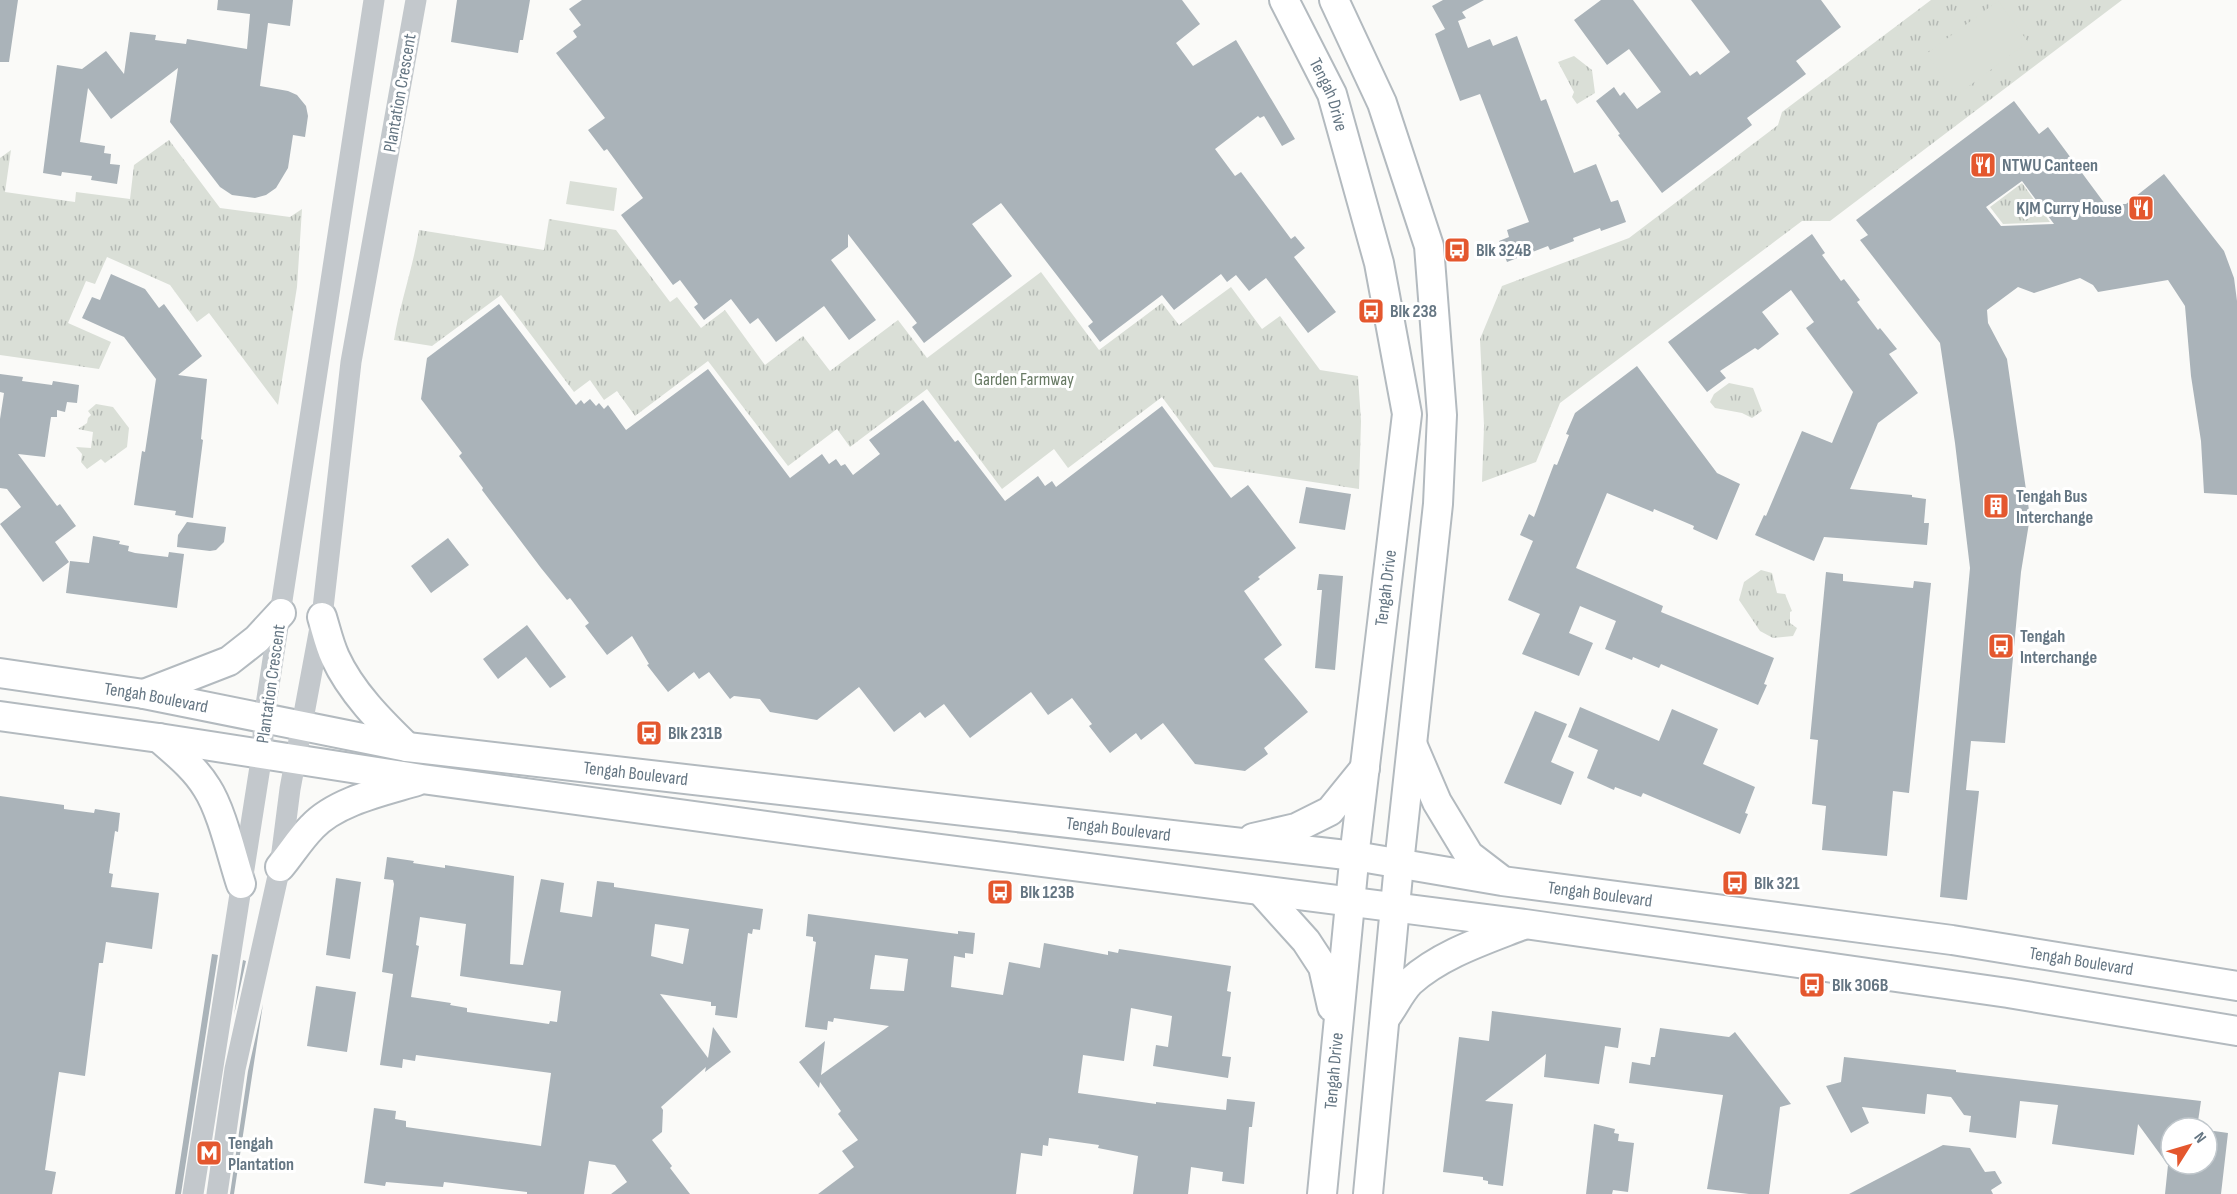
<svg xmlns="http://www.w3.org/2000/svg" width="2237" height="1194" font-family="'Sofia Sans Condensed',sans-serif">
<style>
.grass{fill:url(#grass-tufts)}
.garden{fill:#dadfd7}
.building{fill:#aab3b9;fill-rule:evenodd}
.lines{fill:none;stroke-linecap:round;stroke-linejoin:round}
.secondary-casing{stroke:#b3babf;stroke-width:32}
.street{stroke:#c3c8cc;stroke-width:21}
.secondary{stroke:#fff;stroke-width:28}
.labels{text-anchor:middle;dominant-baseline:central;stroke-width:6;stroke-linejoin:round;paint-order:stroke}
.street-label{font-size:18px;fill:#657683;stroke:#fff}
.poi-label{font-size:18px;font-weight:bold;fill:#657683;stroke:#fff;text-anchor:start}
.park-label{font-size:18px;fill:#687a64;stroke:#fff}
</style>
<defs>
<pattern id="grass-tufts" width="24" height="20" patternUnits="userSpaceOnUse" patternTransform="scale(1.5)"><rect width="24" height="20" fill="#dadfd7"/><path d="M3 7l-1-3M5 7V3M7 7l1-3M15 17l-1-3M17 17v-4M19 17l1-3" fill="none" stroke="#b4b9b4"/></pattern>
</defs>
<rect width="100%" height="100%" fill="#fafaf8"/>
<!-- grass -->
<path class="grass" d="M1931,0H2122L1830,221H1802L1560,403L1536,462L1482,482L1484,426L1480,339L1502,286L1629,238L1778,125L1782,112Z
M1574,56L1592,70L1595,93L1577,104L1572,97L1574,92L1558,62Z
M169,140L220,208L290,217L302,209L297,287L278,405L209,313L197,322L170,285L107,257L95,284L86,281L68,323L111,342L99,369L0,355V158L11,150L5,192L75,202L76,192L130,199L134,165Z
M2022,183L2050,222L2003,224L1990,207Z
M549,219L616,230L670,302L677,297L701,328L725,310L765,365L803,336L830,371L898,320L927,358L1041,272L1099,350L1162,303L1179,325L1231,287L1262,329L1280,316L1320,370L1358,376L1361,421L1359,489L1214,467L1162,397L1068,468L1054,449L1002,489L927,389L850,447L837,429L788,466L708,361L635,416L617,391L604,400L590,380L574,392L501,295L432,346L394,340C400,303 413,268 419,230L544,250Z
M1729,383L1753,388L1762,411L1752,418L1742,413L1715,408L1710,402L1714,394Z
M96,404L113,407L129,428L127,447L105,463L101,459L87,469L81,462L82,454L76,447L91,448L93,432L78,429L87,423L88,418L91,415L88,411Z
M1761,570L1772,573L1777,593L1785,594L1792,611L1790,612V623L1797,628L1793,636L1773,638L1760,631L1739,600L1744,582Z"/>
<!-- garden -->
<path class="garden" d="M1998,1L2028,42L1957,95L1926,54Z
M570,181L617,188L614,211L566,204Z"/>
<!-- building -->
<path class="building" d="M0,0H18L9,62H0Z
M218,0H293L290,26L268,23L260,86L288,91L297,95L306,106L308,116L305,137L293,135L288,168L276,188L266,195L255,198L232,195L220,187L170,122L178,68L111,119L88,88L80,142L105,146L104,153L111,154L110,164L120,165L117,184L91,180L92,176L62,172L61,176L43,173L57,65L82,69L106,51L124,74L130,32L156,35L155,40L186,44L187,39L247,49L250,14L217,10Z
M457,0H530L523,40H520L518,53L451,42Z
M582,0H1182L1200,24L1176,43L1193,66L1236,40L1295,139L1282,146L1264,116L1260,118L1258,116L1215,149L1235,176L1241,172L1291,239L1295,236L1305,248L1294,257L1336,312L1308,333L1266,278L1249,291L1236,275L1227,282L1221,274L1174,310L1162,295L1100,342L1088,326L1093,322L1001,203L972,224L1012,276L924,343L912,327L917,323L848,234V247L831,260L876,320L849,340L824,306L776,342L758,318L750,324L731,299L704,320L694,307L698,304L680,280L673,285L621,215L643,198L607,149L604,151L588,130L605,118L556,53L577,37L573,31L581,25L569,9Z
M1443,0H1484L1462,12L1466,18L1458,21L1468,48L1490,39L1493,46L1517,36L1541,101L1546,99L1574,173L1596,164L1611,202L1618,200L1626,222L1601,231L1600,228L1573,238L1574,241L1550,250L1548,246L1507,262L1499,241L1509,237L1507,230L1529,222L1480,94L1460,101L1435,34L1445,29L1432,6Z
M1601,0H1633L1690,76L1697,71L1700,75L1730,52L1691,0H1821L1841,27L1796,61L1806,74L1747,118L1752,125L1662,193L1618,135L1620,134L1596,101L1614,87L1620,96L1624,92L1637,109L1661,92L1629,49L1607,65L1574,20Z
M2014,101L2039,134L2048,127L2105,204H2126L2164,174L2224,251L2234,278L2237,301V495L2204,493L2201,441L2191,376L2185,306L2168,280L2098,292L2093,285L2080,278L2034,293L2018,287L1987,310L1988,323L2007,359L2030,517L2021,572L2005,743L1971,741L1966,790L1979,791L1967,900L1940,897L1970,568L1955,443L1940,343L1860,240L1868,235L1856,220ZM2022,181L2054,224L2001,226L1986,207Z
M1812,234L1825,253L1822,255L1841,281L1844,279L1860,300L1857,302L1878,330L1880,328L1897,349L1889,354L1918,393L1878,423L1850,489L1912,495V497L1926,499L1924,523H1929L1927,545L1824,537L1814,561L1755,535L1764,515L1766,516L1802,431L1832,443L1853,392L1806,328L1814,322L1791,290L1762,312L1779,334L1758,350L1755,348L1720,371L1726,378L1707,392L1668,342Z
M111,274L145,289L159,308L164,304L202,356L178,375L207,379L201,439L203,440L193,518L175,515L176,511L134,505L142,451L145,452L156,379L124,337L82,318L92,297L100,300Z
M499,304L576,405L581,400L584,404L590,399L596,406L599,403L604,409L608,405L626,430L708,369L790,478L822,454L829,464L836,459L841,466L845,464L853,475L880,454L869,440L923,400L955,442L958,440L1005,501L1038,476L1045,486L1052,481L1056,487L1162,406L1231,498L1248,485L1296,548L1258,577L1260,579L1244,591L1282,645L1264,659L1308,712L1264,748L1268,754L1245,771L1195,764L1163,723L1141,740L1136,733L1110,753L1089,726L1092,724L1072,698L1048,715L1031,692L970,738L944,704L925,718L920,712L894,732L859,687L817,720L770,712L760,699L734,696L730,699L709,672L699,679L694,672L668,692L647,665L649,664L632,636L607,655L585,626L589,623L570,598L567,600L541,568L482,490L483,488L459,456L462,453L421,399L427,358Z
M1637,366L1717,473L1740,484L1717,540L1693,529L1694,526L1673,517L1654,509L1653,512L1607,493L1576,568L1663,606L1661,612L1774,658L1764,684L1767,685L1758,705L1661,664L1659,668L1633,657L1632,660L1605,649L1616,621L1580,606L1569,633L1593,643L1579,676L1522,654L1540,614L1508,600L1533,541L1520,535L1529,514L1534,517L1554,464L1557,465L1569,435L1566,434L1575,413Z
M0,374L23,377L22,381L52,385L53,381L79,385L77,403L67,402L65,412L57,410V417H51L45,457L18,454L57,506L60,504L76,526L55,542L69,562L43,582L0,524L21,507L7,489L0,488V419L4,393L0,392Z
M1306,487L1351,494L1345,530L1299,523Z
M187,522L226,527L224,542L216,550L210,551L177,547L178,535Z
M93,536L120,541L119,544L129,546L128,551L135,553L168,557L169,552L184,554L177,608L66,593L70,561L89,563Z
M448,538L469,565L431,593L411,566Z
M1826,572L1843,574V581L1913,588L1914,581L1931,583L1909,793L1893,791L1887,856L1822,850L1826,806L1812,804L1818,740L1810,739Z
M1319,574L1343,576L1335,670L1315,668L1322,590H1317Z
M527,625L566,677L550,688L526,657L498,679L483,659Z
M1580,707L1659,741L1672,709L1718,729L1703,764L1755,787L1745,813L1748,814L1740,834L1643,793L1641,797L1615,787L1614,790L1587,778L1598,750L1568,737Z
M1535,711L1567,724L1551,762L1574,772L1561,805L1504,783Z
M0,796L64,805V809L94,813L95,809L120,813L118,832L115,831L109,873L113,874L111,887L159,893L152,949L106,942L103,963H99L85,1076L59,1072L45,1170L56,1172L52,1194H0Z
M387,857L414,861L413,863L445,868V865L514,876L510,964L523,965L541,879L564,883L560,912L592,917L597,881L614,883V887L763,909L760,930L753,929L752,934L748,933L737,1018L715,1015L716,1006H711V1002L660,994L708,1058L713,1027L731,1052L705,1072L706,1067L661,1107L663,1110L662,1132L652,1140L672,1166L670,1168L690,1194H611L627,1182L615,1165L589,1161L584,1194H527V1192L444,1182L443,1187L386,1182L385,1186L364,1183L374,1108L396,1111L395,1119L406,1121V1127L541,1146L551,1073L416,1055L415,1061L403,1059L402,1068L380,1065L393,974L382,972L394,884L393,880L384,879ZM420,917L466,924L460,976L561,991L557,1022L550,1021L549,1024L467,1012V1008L450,1005L451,1003L411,997L419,946L416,945ZM655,924L689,929L683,964L651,956Z
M336,878L361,882L350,959L326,955Z
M808,914L958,934V931L975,933L973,954L965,953V958L954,956L951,987L1003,995L1009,962L1040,968L1044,943L1108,955V951L1118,953L1119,949L1231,966L1227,991L1231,992L1222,1056L1231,1057L1228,1078L1153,1066L1156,1045L1168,1047L1172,1016L1131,1008L1124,1061L1083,1055L1078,1093L1156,1104V1102L1226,1110L1227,1099L1255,1102L1252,1127H1249L1244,1184L1222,1181L1223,1172L1191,1167L1188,1194H1133L1138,1156L1098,1148L1099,1145L1049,1138L1048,1146L1043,1145L1042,1156L1021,1153L1016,1194H818L854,1167L842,1151L858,1140L838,1114L841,1111L820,1082L819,1088L799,1062L825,1041L821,1075L889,1026L834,1018L833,1022L828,1021L827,1030L805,1027L816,942L813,941V937L806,936ZM875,955L908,959L904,991L870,989Z
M212,954L218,955L181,1194H175Z
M243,960L246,961L234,1015Z
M316,986L356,992L347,1052L307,1046Z
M263,1004L234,1194H230L248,1071Z
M1492,1011L1621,1028L1618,1048L1605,1046L1599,1084L1544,1077L1546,1054L1485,1101L1513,1104L1503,1186L1488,1184V1181L1483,1180V1177L1443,1172L1459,1037L1489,1041Z
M1660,1028L1729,1037L1735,1032L1791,1104L1780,1107L1769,1194H1749L1707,1189L1723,1095L1629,1083L1632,1062L1650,1065L1651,1057H1655Z
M1844,1057L1956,1070V1072L2201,1101L2197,1128H2171V1164H2207V1130L2228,1133L2221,1194H2165L2168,1165L2138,1124L2134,1155L2052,1144L2058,1105L2020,1101L2016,1138L1969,1132L1971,1116L1964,1115L1951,1097L1927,1094L1925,1114L1862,1107L1869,1123L1851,1133L1826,1086L1841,1082Z
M1594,1124L1615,1129L1614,1133L1619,1134L1618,1141L1634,1143L1628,1192L1613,1190L1612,1194H1586Z
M1943,1145L1970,1148L1985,1172L1995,1171L2002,1183L1991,1190L1993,1194H1849Z"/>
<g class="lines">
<defs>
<g id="secondary">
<path id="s1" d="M1284,0L1332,94L1379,263L1407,414L1356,841L1322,1194"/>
<path d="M1334,0L1382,103L1429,246L1442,415L1438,504L1399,864L1368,1194"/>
<path d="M322,617C326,630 329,644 335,657C351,692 380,721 407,747"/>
<path id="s2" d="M0,673L144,694L407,747L1355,856L1502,881L1952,940L2237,986"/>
<path d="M144,694L229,661L257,639L281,613"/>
<path d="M0,716L159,738L422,779L855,838L1525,924L2008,993L2237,1031"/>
<path d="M159,738C176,753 195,768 207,788C222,811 232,857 241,884"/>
<path d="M1413,746L1437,802L1469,855L1499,878"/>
<path d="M1253,838L1296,828L1330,811L1365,768"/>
<path d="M280,867C291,854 300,839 312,827C336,801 384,791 417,781"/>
<path d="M1261,891L1306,941L1323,967L1332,1007"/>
<path d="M1386,1017C1394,1006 1401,991 1410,982C1441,954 1485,940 1523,925"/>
</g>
</defs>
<!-- secondary casing -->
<use href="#secondary" class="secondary-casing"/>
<!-- street -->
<path class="street" d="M193,1194L262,754L264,718L374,0
M217,1194L235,1069L280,867L290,789L322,617L351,362L416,0"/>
<!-- secondary -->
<use href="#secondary" class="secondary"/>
</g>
<!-- icons -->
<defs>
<symbol id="restaurant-square" viewBox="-11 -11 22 22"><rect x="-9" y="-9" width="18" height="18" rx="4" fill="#e4572e" stroke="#fff"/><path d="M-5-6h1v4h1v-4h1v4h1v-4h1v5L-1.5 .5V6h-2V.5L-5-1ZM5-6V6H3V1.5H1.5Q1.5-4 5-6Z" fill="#fff"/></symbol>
<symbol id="bus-square" viewBox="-11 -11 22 22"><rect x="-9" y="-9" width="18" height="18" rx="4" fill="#e4572e" stroke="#fff"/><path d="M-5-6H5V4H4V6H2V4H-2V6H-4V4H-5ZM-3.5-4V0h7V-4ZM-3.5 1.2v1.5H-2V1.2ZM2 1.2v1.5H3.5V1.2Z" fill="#fff"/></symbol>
<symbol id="building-square" viewBox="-11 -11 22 22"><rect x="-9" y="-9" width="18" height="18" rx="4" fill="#e4572e" stroke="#fff"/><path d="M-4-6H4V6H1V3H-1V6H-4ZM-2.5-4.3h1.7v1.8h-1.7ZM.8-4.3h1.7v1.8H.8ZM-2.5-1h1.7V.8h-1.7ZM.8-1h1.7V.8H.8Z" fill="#fff"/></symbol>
<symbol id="metro-square" viewBox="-11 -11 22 22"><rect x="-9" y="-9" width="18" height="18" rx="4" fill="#e4572e" stroke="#fff"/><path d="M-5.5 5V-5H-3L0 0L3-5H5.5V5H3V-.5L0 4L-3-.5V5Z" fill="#fff"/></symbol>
</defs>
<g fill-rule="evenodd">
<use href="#restaurant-square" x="1968" y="150" width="30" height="30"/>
<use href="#restaurant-square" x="2126" y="193" width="30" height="30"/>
<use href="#bus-square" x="1442" y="235" width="30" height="30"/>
<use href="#bus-square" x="1356" y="296" width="30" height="30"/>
<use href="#building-square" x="1981" y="491" width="30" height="30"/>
<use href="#bus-square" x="1986" y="631" width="30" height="30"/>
<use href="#bus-square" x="634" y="718" width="30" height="30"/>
<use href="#bus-square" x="1720" y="868" width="30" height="30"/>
<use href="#bus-square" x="985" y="877" width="30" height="30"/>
<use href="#bus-square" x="1797" y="970" width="30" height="30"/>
<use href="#metro-square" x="194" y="1138" width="30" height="30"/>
</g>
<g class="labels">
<!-- street labels -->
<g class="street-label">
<text transform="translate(400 93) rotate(-80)">Plantation Crescent</text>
<text stroke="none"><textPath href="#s1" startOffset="105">Tengah Drive</textPath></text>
<text transform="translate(1386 588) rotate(-83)">Tengah Drive</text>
<text transform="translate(271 684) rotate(-82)">Plantation Crescent</text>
<text stroke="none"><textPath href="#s2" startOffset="158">Tengah Boulevard</textPath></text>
<text stroke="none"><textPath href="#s2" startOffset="644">Tengah Boulevard</textPath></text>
<text stroke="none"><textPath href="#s2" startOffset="1130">Tengah Boulevard</textPath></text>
<text stroke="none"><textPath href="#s2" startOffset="1616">Tengah Boulevard</textPath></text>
<text stroke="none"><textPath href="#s2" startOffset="2102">Tengah Boulevard</textPath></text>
<text transform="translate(1334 1071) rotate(-85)">Tengah Drive</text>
</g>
<!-- poi labels -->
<g class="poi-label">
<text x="2002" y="165">NTWU Canteen</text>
<text x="2122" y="208" text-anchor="end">KJM Curry House</text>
<text x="1476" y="250">Blk 324B</text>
<text x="1390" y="311">Blk 238</text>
<text x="2016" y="496">Tengah Bus<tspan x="2016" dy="21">Interchange</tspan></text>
<text x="2020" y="636">Tengah<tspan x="2020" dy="21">Interchange</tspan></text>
<text x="668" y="733">Blk 231B</text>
<text x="1754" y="883">Blk 321</text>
<text x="1020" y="892">Blk 123B</text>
<text x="1832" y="985">Blk 306B</text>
<text x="228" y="1143">Tengah<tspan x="228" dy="21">Plantation</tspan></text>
</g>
<!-- park labels -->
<g class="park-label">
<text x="1024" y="379">Garden Farmway</text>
</g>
</g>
<!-- north arrow -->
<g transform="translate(2189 1146) rotate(53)"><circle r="28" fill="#ffffff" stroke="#c1c8cd" stroke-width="1.5"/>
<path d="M0-4.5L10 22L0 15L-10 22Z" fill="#e4572e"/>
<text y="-9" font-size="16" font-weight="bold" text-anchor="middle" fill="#657683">N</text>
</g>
</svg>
